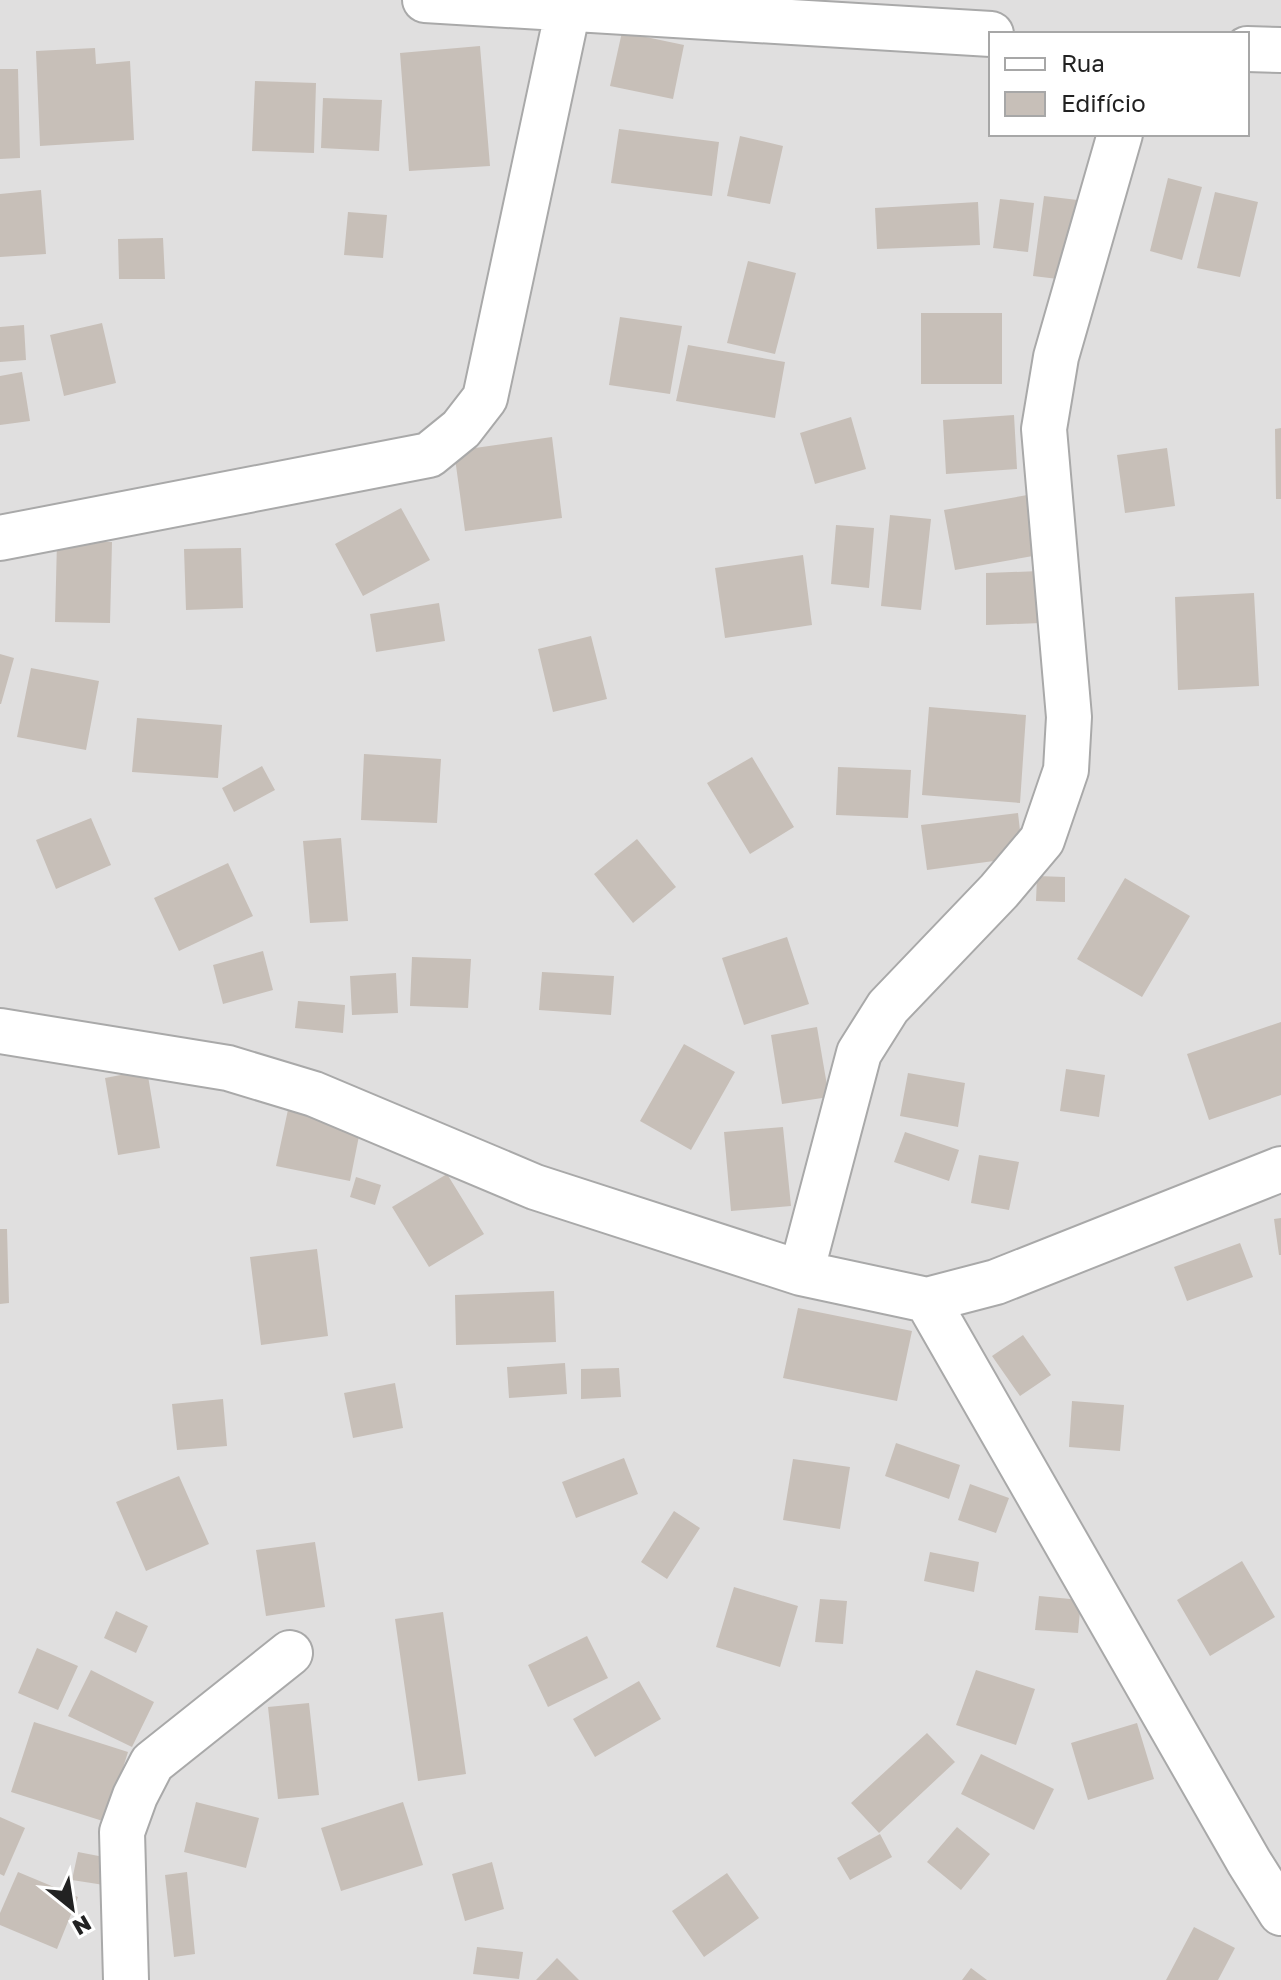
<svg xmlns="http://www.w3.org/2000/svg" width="1281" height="1980" font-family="'Golos Text',sans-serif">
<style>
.residential{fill:#e0dfdf;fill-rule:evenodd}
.building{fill:#c7bfb8}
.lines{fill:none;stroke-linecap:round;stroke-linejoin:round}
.minor-casing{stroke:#a9a9a9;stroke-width:48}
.minor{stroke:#fff;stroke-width:44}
</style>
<rect width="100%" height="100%" fill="#f2efe9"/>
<!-- residential -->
<path class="residential" d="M0,0H1281V1980H0ZM991,34H1247V134H991Z"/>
<!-- building -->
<path class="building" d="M622,32L684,45L673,99L610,86Z
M480,46L490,166L409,171L400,53Z
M95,48L96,64L130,61L134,140L40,146L36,51Z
M0,69H18L20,158L0,159Z
M255,81L316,83L314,153L252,151Z
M323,98L382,100L379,151L321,148Z
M619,129L719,142L712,196L611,183Z
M740,136L783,146L770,204L727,196Z
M1168,178L1202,187L1182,260L1150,251Z
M41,190L46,254L0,257V194Z
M1215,192L1258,202L1240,277L1197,268Z
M1044,196L1086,201L1075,281L1033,276Z
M1000,199L1034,203L1028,252L993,248Z
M978,202L980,245L877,249L875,208Z
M348,212L387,215L383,258L344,255Z
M163,238L165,279H119L118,239Z
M748,261L796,273L775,354L727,343Z
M921,313H1002V384H921Z
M620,317L682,326L670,394L609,385Z
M102,323L116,383L64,396L50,335Z
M24,325L26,360L0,362V327Z
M688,345L785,362L775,418L676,401Z
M22,372L30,421L0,425V376Z
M1014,415L1017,469L946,474L943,420Z
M851,417L866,469L815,484L800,433Z
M1281,428V499H1276L1275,429Z
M552,437L562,518L465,531L454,451Z
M1167,448L1175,506L1125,513L1117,455Z
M1033,494L1044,554L955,570L944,510Z
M401,508L430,560L363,596L335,544Z
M890,515L931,519L921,610L881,606Z
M836,525L874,528L869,588L831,584Z
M57,541L112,542L110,623L55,622Z
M241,548L243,608L186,610L184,549Z
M803,555L812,625L725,638L715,568Z
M1040,571L1041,623L986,625V573Z
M1254,593L1259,686L1178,690L1175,597Z
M439,603L445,641L376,652L370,614Z
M591,636L607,699L553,712L538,649Z
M0,654L14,658L1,704H0Z
M31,668L99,681L86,750L17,737Z
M929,707L1026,715L1020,803L922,795Z
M137,718L222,725L218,778L132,772Z
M364,754L441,759L437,823L361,820Z
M752,757L794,827L750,854L707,783Z
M262,766L275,790L234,812L222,788Z
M838,767L911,770L908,818L836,815Z
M1018,813L1023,857L927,870L921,825Z
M91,818L111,865L56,889L36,840Z
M341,838L348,921L310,923L303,841Z
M637,839L676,887L633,923L594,874Z
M228,863L253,916L179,951L154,898Z
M1037,876L1065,877V902L1036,901Z
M1125,878L1190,916L1142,997L1077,959Z
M787,937L809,1004L744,1025L722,958Z
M263,951L273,990L223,1004L213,965Z
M412,957L471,959L468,1008L410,1006Z
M542,972L614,976L611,1015L539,1010Z
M396,973L398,1013L352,1015L350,976Z
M298,1001L345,1005L343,1033L295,1028Z
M1281,1022V1095L1209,1120L1187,1054Z
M817,1027L829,1097L782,1104L771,1035Z
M684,1044L735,1072L691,1150L640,1121Z
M1066,1069L1105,1075L1099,1117L1060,1111Z
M147,1070L160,1148L118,1155L105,1078Z
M908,1073L965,1083L958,1127L900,1116Z
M289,1105L362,1121L350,1181L276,1166Z
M783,1127L791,1206L731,1211L724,1132Z
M905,1132L959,1150L949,1181L894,1162Z
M979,1155L1019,1162L1009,1210L971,1203Z
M447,1174L484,1234L429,1267L392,1207Z
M356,1177L381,1185L375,1205L350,1197Z
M1281,1218V1255H1279L1274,1219Z
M0,1229H7L9,1303L0,1304Z
M1240,1243L1253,1277L1187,1301L1174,1267Z
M317,1249L328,1336L261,1345L250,1257Z
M554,1291L556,1342L456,1345L455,1295Z
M798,1308L912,1331L897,1401L783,1378Z
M1023,1335L1051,1375L1020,1396L992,1356Z
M565,1363L567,1394L509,1398L507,1367Z
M619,1368L621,1397L581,1399V1369Z
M395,1383L403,1428L353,1438L344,1393Z
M223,1399L227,1446L177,1450L172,1404Z
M1072,1401L1124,1405L1120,1451L1069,1447Z
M896,1443L960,1465L949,1499L885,1476Z
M624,1458L638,1494L576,1518L562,1482Z
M793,1459L850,1467L840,1529L783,1520Z
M179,1476L209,1544L146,1571L116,1502Z
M970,1484L1009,1498L996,1533L958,1520Z
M674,1511L700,1528L667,1579L641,1562Z
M315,1542L325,1607L266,1616L256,1550Z
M930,1552L979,1562L974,1592L924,1581Z
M1242,1561L1275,1617L1210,1656L1177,1600Z
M734,1587L798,1606L780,1667L716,1647Z
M1039,1596L1081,1600L1078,1633L1035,1630Z
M820,1599L847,1601L843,1644L815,1642Z
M116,1611L148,1626L136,1653L104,1638Z
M443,1612L466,1774L418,1781L395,1619Z
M587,1636L608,1678L548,1707L528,1665Z
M37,1648L78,1666L58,1710L18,1693Z
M91,1670L154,1702L132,1747L68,1716Z
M976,1670L1035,1689L1016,1745L956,1725Z
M639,1681L661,1719L595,1757L573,1719Z
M309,1703L319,1795L278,1799L268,1707Z
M34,1722L128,1752L106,1822L11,1792Z
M1137,1723L1154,1779L1088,1800L1071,1743Z
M927,1733L955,1762L879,1833L851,1803Z
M981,1754L1054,1789L1034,1830L961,1794Z
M196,1802L259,1818L246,1868L184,1852Z
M403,1802L423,1865L341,1891L321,1828Z
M0,1817L25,1828L4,1876L0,1874Z
M957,1827L990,1854L961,1890L927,1862Z
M880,1834L892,1857L850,1880L837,1858Z
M78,1852L109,1858L104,1885L72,1880Z
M492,1862L504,1909L465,1921L452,1874Z
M18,1872L78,1897L57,1949L0,1925V1913Z
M187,1872L195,1954L174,1957L165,1875Z
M727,1873L759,1918L704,1957L672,1911Z
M1194,1927L1235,1948L1218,1980H1166Z
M477,1947L523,1952L519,1979L473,1974Z
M557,1958L579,1980H536Z
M971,1968L987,1980H962Z"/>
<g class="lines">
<defs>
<path id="minor" d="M425,0L991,34
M1247,49L1281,50
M0,538L429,455L461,429L485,398L568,9
M0,1031L228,1068L314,1094L535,1187L801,1273L927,1300L996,1282L1281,1169
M801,1273L859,1053L888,1007L999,891L1042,840L1066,770L1069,717L1044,429L1056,357L1120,134
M927,1300L1249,1862L1281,1913
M126,1980L122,1832L135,1796L152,1763L290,1653"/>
</defs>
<!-- minor casing -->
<use href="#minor" class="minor-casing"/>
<!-- minor -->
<use href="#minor" class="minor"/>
</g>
<!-- legend -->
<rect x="989" y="32" width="260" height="104" fill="#ffffff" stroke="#a7a7a7" stroke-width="2"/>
<rect x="1005" y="58" width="40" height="12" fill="#ffffff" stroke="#a7a7a7" stroke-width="2"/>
<text x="1061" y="72" font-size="24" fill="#222222">Rua</text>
<rect x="1005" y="92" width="40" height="24" fill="#c7bfb8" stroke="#a7a7a7" stroke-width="2"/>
<text x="1061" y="112" font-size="24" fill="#222222">Edifício</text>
<!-- north arrow -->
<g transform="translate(72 1908) rotate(150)" stroke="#ffffff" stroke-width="6" paint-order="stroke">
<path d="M0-6L14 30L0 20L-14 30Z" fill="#222222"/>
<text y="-12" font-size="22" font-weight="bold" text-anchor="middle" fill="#222222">N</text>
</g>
</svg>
